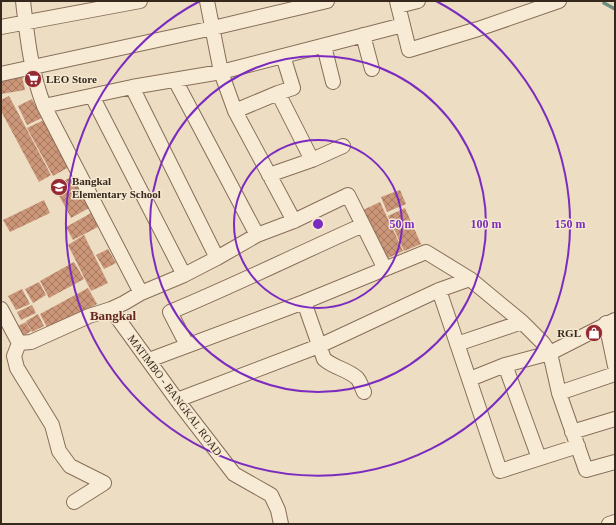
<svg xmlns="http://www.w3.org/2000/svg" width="616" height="525" font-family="'Times New Roman',serif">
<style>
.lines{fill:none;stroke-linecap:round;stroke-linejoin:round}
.stream{stroke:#6b8e83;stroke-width:3.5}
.building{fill:url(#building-cross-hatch)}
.minor-casing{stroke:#876e59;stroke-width:16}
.minor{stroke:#f8ebd5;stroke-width:14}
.ring{fill:none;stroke:#7b2cbf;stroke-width:2}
.labels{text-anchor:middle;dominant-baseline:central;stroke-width:3;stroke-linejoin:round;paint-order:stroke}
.poi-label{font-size:11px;font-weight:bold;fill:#37281d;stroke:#f5e8d1;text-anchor:start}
.street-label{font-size:11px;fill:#37281d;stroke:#f5e8d1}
.quarter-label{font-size:13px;font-weight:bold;fill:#63271d;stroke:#f5e8d1}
.centre{fill:#7b2cbf;stroke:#f5e8d1;stroke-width:2}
.ring-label{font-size:12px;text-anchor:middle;font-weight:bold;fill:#7b2cbf;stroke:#f5e8d1;stroke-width:3;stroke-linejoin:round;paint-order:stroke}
</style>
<defs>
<pattern id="building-cross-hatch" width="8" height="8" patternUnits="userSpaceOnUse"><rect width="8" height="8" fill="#cb9578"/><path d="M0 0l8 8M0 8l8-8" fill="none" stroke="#a67a62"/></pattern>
</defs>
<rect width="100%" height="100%" fill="#edddc2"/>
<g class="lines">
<!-- stream -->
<path class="stream" d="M604,3L615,9"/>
</g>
<!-- building -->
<path class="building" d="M22,76L25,90L1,94V79Z
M9,96L51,175L39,182L1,111V100Z
M32,99L42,118L27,125L18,106Z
M44,120L69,167L53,176L27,128Z
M73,176L89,208L71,218L54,186Z
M400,190L406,204L387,212L381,197Z
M44,200L50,213L10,232L3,220Z
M380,202L403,251L386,259L363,210Z
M405,208L421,244L404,251L388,216Z
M91,213L98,227L73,240L66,227Z
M84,235L108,283L91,291L68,245Z
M108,249L116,263L104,269L96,255Z
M74,262L84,279L49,298L40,281Z
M39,282L46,295L33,303L25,289Z
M88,288L97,304L48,329L40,314Z
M22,289L30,304L16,310L8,296Z
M32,305L36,313L21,320L17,312Z
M38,314L44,326L32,332L26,321Z
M26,322L31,331L23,336L18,326Z"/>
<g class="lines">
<defs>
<path id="minor" d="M23,1C27,36 31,73 44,106L141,293
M207,1L221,72L235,111L294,221
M397,1L409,50L478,29L559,1
M398,6L418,1
M1,27L140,1
M363,35L372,69
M324,46L333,82
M1,74L213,28L327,1
M175,80L257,235
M278,93L312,160
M92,96L184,275
M44,106L132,87L221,72L403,25
M235,111L278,93L293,88L283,56
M269,175L312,160L343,146
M217,258L257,235L294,221L348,195L385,269
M439,290L500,471L578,446
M304,302L324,359C334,368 347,369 357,378C360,381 362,388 364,392
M1,309L19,343
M111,309L124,303L141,293L184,275L217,258L132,87
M606,323L615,366
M19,343L31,342L89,316L111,309L177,400L234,474L271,495L278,510L281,524
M19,343L14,356L17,368L52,425L59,451L70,466L104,483
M457,344L522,322
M187,345L170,312C235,285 298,254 363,225
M149,360L304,302L426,252L470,279L522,322L543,343L550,353L559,393L586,470L615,462
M505,365L539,458
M470,379L505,365L550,353L615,320
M559,393L615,374
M177,400L319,346L439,290L470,279
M572,432L615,419
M74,502L104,483
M609,524L615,522"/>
</defs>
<!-- minor casing -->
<use href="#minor" class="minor-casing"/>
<!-- minor -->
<use href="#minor" class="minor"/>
</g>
<!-- distance rings -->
<g class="ring">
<circle cx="318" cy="224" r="84"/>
<circle cx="318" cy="224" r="168"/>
<path d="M436 1A252 252 0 1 1 200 1"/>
</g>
<!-- icons -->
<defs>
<symbol id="supermarket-disc" viewBox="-11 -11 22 22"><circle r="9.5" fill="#952a32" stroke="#f5e8d1"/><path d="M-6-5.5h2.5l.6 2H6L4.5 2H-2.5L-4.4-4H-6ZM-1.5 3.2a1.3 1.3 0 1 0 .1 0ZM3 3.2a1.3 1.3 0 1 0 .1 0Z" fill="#fff"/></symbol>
<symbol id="school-disc" viewBox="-11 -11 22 22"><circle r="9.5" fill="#952a32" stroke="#f5e8d1"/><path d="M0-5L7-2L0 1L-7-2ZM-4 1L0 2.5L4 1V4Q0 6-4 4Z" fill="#fff"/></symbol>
<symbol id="shop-disc" viewBox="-11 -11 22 22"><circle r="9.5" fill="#952a32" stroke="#f5e8d1"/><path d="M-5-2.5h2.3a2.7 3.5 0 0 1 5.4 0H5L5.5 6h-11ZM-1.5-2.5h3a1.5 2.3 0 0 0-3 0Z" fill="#fff"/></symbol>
</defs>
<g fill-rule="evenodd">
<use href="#supermarket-disc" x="23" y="69" width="20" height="20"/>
<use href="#school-disc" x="49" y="177" width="20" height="20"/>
<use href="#shop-disc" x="584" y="323" width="20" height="20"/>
</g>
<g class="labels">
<!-- poi labels -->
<g class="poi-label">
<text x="46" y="79">LEO Store</text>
<text x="72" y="181">Bangkal<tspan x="72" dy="13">Elementary School</tspan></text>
<text x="581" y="333" text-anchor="end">RGL</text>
</g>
<!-- street labels -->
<g class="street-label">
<text transform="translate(175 395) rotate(53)">MATIMBO - BANGKAL ROAD</text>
</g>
<!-- quarter labels -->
<g class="quarter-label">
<text x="113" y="315">Bangkal</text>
</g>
</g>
<circle cx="318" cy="224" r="6" class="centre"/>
<g class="ring-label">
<text x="402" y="228">50 m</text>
<text x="486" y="228">100 m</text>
<text x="570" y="228">150 m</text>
</g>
<!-- border -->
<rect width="616" height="525" fill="none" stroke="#37281d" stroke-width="4"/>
</svg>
